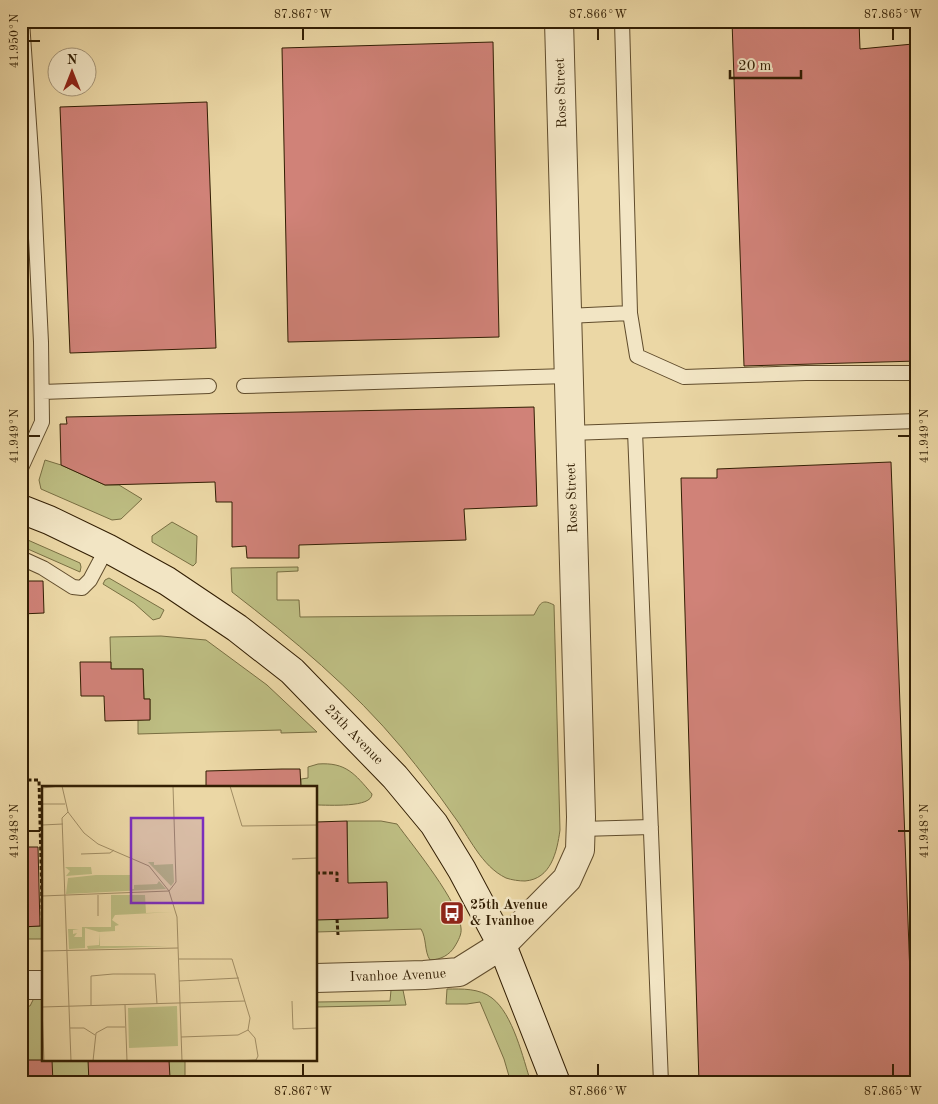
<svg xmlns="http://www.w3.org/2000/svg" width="938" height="1104" font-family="'Old Standard TT',serif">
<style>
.green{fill:#bdbd82;stroke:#786e42}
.building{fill:#d08278;stroke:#321e03}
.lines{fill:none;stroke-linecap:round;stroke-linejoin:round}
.lane-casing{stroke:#604c2c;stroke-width:16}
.street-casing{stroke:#604c2c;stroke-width:30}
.secondary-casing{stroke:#321e03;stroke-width:30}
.path{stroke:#321e03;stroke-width:3;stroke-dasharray:4 2.5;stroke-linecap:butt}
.lane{stroke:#f2e5c4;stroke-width:14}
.street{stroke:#f2e5c4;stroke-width:28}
.secondary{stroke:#f2e5c4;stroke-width:28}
.ticks{fill:none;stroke:#321e03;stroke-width:2}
.labels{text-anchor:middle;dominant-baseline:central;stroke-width:5;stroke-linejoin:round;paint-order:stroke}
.street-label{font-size:14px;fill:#321e03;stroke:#f2e5c4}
.poi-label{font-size:14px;font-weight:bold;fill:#321e03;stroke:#f2e5c4;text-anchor:start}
.inset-road{fill:none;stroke:#a18d64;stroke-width:1}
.view{fill:#7b2cbf;fill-opacity:0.15;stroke:#7b2cbf;stroke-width:2.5}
.inset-edge{fill:none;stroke:#321e03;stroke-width:2.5}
.neatline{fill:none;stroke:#321e03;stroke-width:2}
.ticks-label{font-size:12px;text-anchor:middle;fill:#321e03}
</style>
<rect width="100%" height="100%" fill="#ebd7a5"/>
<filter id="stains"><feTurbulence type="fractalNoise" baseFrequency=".004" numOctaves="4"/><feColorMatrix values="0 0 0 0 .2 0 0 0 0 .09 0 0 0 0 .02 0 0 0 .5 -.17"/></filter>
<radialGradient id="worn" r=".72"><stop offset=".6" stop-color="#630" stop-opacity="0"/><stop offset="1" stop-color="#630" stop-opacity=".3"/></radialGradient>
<!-- green -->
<path class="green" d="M45,460L61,465L105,485H119L142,499L121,519L112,520L41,489L39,480Z
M172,522L197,536L196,563L193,566L152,542V536Z
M21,537L80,563L81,567L80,572L21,546Z
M298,567V571L277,572V600H299L300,617L534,615C540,604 541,598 554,605L560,830C557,852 551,879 525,881C519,881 512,880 506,878C481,866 469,836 453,815C437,792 420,770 402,748C353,689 293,639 232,592L231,568Z
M109,578L164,610L160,618L153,620L134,603L103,584L105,580Z
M161,636L206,640L267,685L317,732L281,733V730L138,734V720L150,719V699H144L143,669H111L110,637Z
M318,764C346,762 355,774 372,794C372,808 328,805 316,805V788H301V779L308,778V767Z
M347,821H381L397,824C413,846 460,903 461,928C462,934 458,941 455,946C450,955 440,960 430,960C424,951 427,939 421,929L316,932V859L347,858Z
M44,926V939H21V927Z
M447,989C462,989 479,988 492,998C513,1014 523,1058 531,1083H511L504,1059L480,1002L467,1004H446Z
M391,990H403L406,1005L316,1007V1002L390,1001Z
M34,998H44V1060H185V1083H21V1007L30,1006Z"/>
<!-- building -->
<path class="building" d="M732,21H859L860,49L913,44L917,126V361L744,366Z
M493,42L499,337L288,342L282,48Z
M207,102L216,348L70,353L60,107Z
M534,407L537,506L464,509L466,540L299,545V558H247L246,546L232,547V502H216L215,482L105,485L61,465L60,424H67L66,417Z
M891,462L914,1083H699L681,478H717V469Z
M21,581H43L44,613L21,614Z
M80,662H111V669H143L144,699H150V720L105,721L104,696H81Z
M282,769H300L301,788H206V771Z
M347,821L348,883L387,882L388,918L316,920V822Z
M21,847H38L40,926L21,927Z
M26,1060H52L53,1083H27Z
M88,1060H169L170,1078L119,1081V1083H89Z"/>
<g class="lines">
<defs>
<path id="lane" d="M22,21L34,197
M622,21L630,313L637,356L684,377L806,373H917
M21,197H34L41,342L42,422L21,468
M567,316L630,313
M244,386L568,376
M42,392L209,386
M635,431L661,1083
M570,433L917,421
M21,558L43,568L73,587L82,588L90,580L107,548
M581,829L651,827"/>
<g id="street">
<path id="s1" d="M316,978L424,975L459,972L502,945L567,879L580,850L581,817L559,21"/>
<path d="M21,985H44"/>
</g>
<g id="secondary">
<path id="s2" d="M21,509L49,520L107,548L167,581L237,628L292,671L395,777L434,824L462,870L502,945L556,1083"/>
</g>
</defs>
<!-- lane casing -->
<use href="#lane" class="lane-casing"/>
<!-- street casing -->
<use href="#street" class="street-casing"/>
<!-- secondary casing -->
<use href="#secondary" class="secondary-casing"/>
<!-- path -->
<path class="path" d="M21,780H39L43,944
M316,873H337V883
M337,919L338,935"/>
<!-- lane -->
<use href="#lane" class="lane"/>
<!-- street -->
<use href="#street" class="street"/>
<!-- secondary -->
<use href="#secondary" class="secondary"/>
</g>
<!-- ticks -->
<path class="ticks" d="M303,28V40M598,28V40M893,28V40M28,41H40M28,436H40M898,436H910M28,831H40M898,831H910M303,1064V1076M598,1064V1076M893,1064V1076"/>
<!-- icons -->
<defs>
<symbol id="bus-square" viewBox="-11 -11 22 22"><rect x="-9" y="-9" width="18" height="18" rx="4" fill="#8f2418" stroke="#f2e5c4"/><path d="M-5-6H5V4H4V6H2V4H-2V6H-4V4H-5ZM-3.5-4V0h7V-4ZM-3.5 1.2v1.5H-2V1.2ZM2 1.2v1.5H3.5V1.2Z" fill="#fff"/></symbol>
</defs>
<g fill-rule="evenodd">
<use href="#bus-square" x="438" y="899" width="28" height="28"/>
</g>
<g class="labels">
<!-- street labels -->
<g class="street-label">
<text transform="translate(561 93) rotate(-92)">Rose Street</text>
<text transform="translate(572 498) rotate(-92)">Rose Street</text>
<text stroke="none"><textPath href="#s2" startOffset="406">25th Avenue</textPath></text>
<text stroke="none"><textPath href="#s1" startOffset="82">Ivanhoe Avenue</textPath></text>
</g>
<!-- poi labels -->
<g class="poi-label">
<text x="470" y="905">25th Avenue<tspan x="470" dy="16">&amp; Ivanhoe</tspan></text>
</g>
</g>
<!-- overview -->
<g transform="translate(42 786)">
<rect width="275" height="275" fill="#ebd7a5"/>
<path d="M106,76H112V79L131,78L132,96L129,100ZM23,81H49L50,88L24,90L28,85ZM54,89H88L89,103H92V99L115,98L117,95L124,103L24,108L26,92ZM69,109H103L104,127L132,126L73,129L70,134L77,139L73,140V145L57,146L58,160H126L46,163L45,160L57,159V146L43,142V162L27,163L26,143H37L31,144V148L35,147L32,151H40V141H69ZM135,220L136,260L87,262L86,222Z" fill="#bdbd82"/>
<path class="inset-road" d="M20,0L26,26L42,47L56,58L107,80L127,105L135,131L140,275M188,0L200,40L275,39M0,2L18,0M0,18H23M26,26L20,32L29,275M0,39L21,38M39,68L68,67L72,64M250,73L275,72M56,109V130M0,110L127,105L134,96L131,0M0,165L136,162M137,173H190L208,232L206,244M137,195L197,192M250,215L251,243L275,242M49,219V190L71,188H113L115,218M83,219L85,275M0,220L2,275M0,221L203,215M28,242H42L53,249M139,251L196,249L206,244M51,275L54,247L65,241H83M194,275L214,274L216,270L213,252L206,244"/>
<path class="view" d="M89,32H161V117H89Z"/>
<rect width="275" height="275" class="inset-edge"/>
</g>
<!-- margin -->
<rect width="938" height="1104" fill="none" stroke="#ebd7a5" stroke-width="55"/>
<!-- north arrow -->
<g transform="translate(72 72)"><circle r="24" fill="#f2e5c4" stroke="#a59577"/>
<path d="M0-4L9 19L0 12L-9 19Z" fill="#8f2418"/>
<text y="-8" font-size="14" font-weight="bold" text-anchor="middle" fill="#321e03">N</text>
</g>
<!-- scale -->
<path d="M730 70v8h71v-8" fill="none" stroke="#321e03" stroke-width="2.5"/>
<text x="738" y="70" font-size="15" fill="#321e03" stroke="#f2e5c4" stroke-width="4" paint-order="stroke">20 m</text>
<rect x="28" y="28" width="882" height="1048" class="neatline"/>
<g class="ticks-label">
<text x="303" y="18">87.867°W</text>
<text x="598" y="18">87.866°W</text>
<text x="893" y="18">87.865°W</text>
<text transform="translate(14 41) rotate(-90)" y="4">41.950°N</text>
<text transform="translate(14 436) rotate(-90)" y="4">41.949°N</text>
<text transform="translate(924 436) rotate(-90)" y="4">41.949°N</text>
<text transform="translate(14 831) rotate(-90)" y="4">41.948°N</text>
<text transform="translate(924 831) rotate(-90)" y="4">41.948°N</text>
<text x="303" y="1095">87.867°W</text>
<text x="598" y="1095">87.866°W</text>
<text x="893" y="1095">87.865°W</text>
</g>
<rect width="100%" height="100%" filter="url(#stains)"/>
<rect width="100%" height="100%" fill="url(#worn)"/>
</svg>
